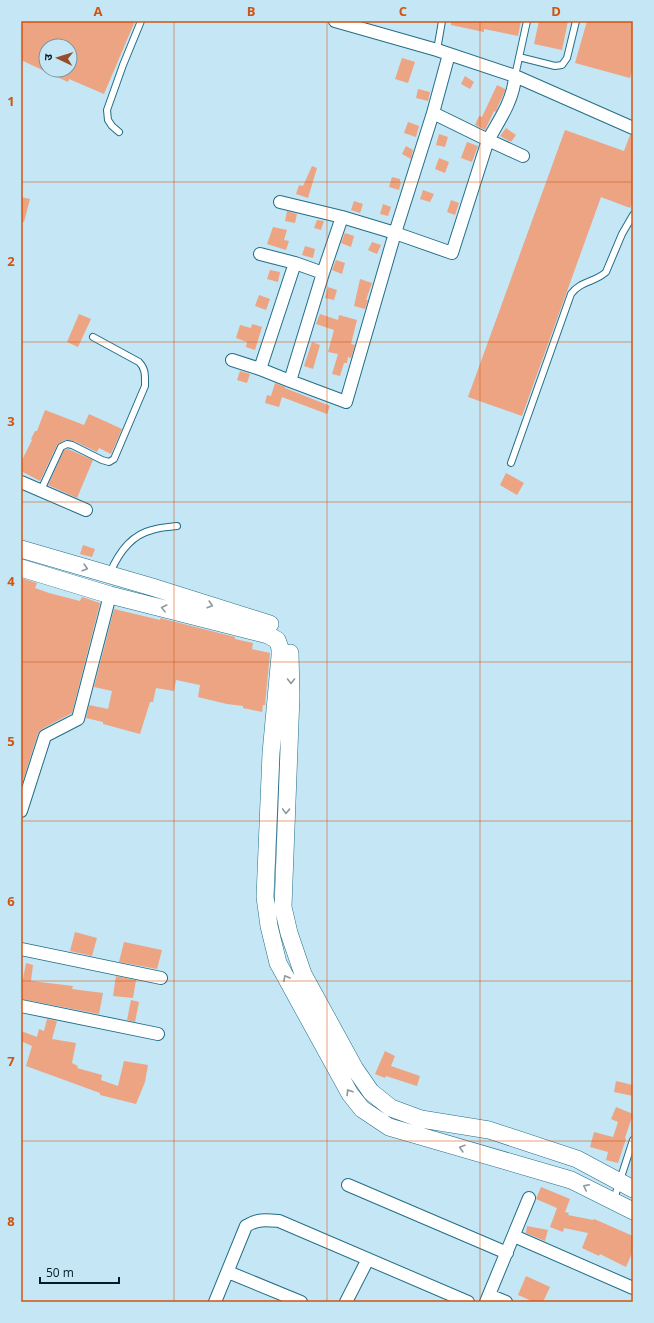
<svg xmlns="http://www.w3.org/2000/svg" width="654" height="1323" font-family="'Open Sans','Noto Sans Devanagari',sans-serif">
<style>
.building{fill:#eca483;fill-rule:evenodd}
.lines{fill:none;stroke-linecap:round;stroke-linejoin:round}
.lane-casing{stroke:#226e88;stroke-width:8}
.street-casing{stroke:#226e88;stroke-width:14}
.secondary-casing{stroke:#226e88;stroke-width:18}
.lane{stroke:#fff;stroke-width:6}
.street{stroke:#fff;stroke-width:12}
.secondary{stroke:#fff;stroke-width:17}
.oneway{stroke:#8c999e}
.grid{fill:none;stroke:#d1530f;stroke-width:1;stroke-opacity:0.55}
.neatline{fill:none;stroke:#d1530f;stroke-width:1.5}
.grid-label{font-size:13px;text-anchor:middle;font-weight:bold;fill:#d1530f}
</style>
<rect width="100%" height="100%" fill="#c4e6f5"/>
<!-- building -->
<path class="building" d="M21,21H135L104,94L69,79L68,82L21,60ZM46,46H70V70H46Z
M451,21H521L518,36L484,29V32L451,25Z
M539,21H568L562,50L534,44Z
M587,21H633V67L630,78L575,63Z
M402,58L415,62L408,83L395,79Z
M465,76L474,82L470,89L461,84Z
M497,85L505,89V91L498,106L496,112L494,111L485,130L475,125L479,116L482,117Z
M418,89L430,92L428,101L416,98Z
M408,122L419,126L416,137L404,133Z
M506,128L516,135L511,142L500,136Z
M565,130L624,151L630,135H633V201L630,208L601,197L522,416L468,397Z
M439,134L448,137L445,147L436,145Z
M467,142L478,146L472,162L461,158Z
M406,146L413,150L411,159L402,154Z
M439,158L449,162L445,173L435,169Z
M312,166L317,168L308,198L296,194L299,185L303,186Z
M392,177L400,179V182H401L399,190L389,187Z
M423,190L434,194L430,202L420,199Z
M21,197L30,199L24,222L21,221Z
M451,200L459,203L455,215L447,212Z
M354,201L363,204L360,213L351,210Z
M383,204L391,207L388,216L380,214Z
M287,211L297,214L295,223L285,221Z
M317,220L324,221L321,230L314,228Z
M273,227L287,230L284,240L289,241L286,250L267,244Z
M345,233L354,236L351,247L341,243Z
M372,242L381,245L377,254L368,250Z
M305,246L315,249L313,258L302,255Z
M336,260L345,263L342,274L332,270Z
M270,270L280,272L278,282L267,279Z
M360,279L372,283L366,300H368L365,309L354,306Z
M328,287L337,290L334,300L325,298Z
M259,295L270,299L266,310L255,306Z
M79,314L91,319L78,347L67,342Z
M320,314L338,320L339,315L357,320L351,344L355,345L351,358L348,357L347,363H344L340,376L332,374L338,354L328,352L334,330L316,324Z
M252,324L262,327L255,350L246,347L247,342L236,338L240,325L251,328Z
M312,342L320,345L313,369L304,366Z
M240,371L250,374L247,383L237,380Z
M275,383L285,387V388L330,406L327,414L282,397L279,407L265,403L267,395L271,396Z
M45,410L84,425L89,414L122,429L111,454L99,448L97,452L74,441L65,440L57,445L40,481L21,471V462L32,440L31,439L35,431H37Z
M68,449L93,460L77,498L48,485L64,450Z
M506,473L524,483L517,495L500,485Z
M83,545L95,549L92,557L80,554Z
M21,578L37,583L35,588L49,593L80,601L82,597L100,603L72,713L42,729L38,733L22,784Z
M114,609L160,620V618L235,637V639L253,643L252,649L270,653L265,705H263L262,712L243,708V706L227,704L198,697L200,685L176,680L174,691L156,688L153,702H150L140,734L103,724V722L86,718L89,705L108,709L112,691L94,687Z
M75,932L97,938L92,956L70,951Z
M124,942L162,950L157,969L119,962Z
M26,963L33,965L31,981L73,986L72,989L103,993L99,1014L21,999V979H23Z
M116,976L136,980L133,998L113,996Z
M131,1000L139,1002L135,1022L127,1020Z
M47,1019L57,1021L52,1039L76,1043L72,1063L78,1066L77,1068L102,1075L101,1080L118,1086L124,1061L148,1065L145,1082L136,1104L100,1095V1093L26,1066L32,1046L21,1041V1031L37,1037L39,1029L44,1031Z
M385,1051L395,1056L391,1066L420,1076L417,1086L386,1076L385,1078L375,1074Z
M616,1081L633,1085V1096L614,1092Z
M616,1107L633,1114L625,1138L626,1139L618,1163L606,1160L608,1152L590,1147L594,1132L613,1137L618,1122L611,1119Z
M541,1187L570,1199L565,1212L569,1213L568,1215L593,1220L594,1219L633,1236V1251L626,1267L600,1254L599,1256L582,1248L588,1233L564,1228L563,1232L550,1227L557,1208L536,1199Z
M527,1226L548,1230L545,1241L526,1233Z
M526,1276L550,1287L543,1302H534L518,1295Z"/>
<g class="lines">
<defs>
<path id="lane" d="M437,50L442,21
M519,57L555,66L562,65L567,58L576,21
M515,76L527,21
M119,132L112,126L108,120L107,110L123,65L141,21
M511,463L571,294C580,281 596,282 606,272L622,234L633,215
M41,490L61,447L67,444L72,445L102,460L109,462L114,459L145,386C145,376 146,369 139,362L93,337
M110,573C118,554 131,535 152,530C160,527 169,527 177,526
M614,1199L633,1140"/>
<path id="street" d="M335,21L437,50L515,76L633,128
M515,76C514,99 499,121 488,140L523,156
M433,113L395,233L452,253L488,140L433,113L449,54
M280,202L342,217L395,233L346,402L290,381
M260,254L295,263L323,273
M232,360L260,369L290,381L323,273L342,217
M260,369L295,263
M21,482L86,510
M21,811L45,736L78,719L110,595
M21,949L161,978
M21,1006L158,1034
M348,1185L507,1253
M514,1236L633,1288
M228,1272L301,1302
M489,1295L506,1302
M215,1302L246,1226C257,1219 266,1220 279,1221L468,1302
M346,1302L368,1259
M486,1302L529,1198"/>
<path id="secondary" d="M21,549L152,587L270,624
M21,568L110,595L268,635L277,640L280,648V656L271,753L265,897L269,926L278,963L350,1094L362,1109L389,1127L571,1180L633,1211
M290,653L291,696L283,907L289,933L303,974L355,1069L371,1092L391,1108L421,1119L489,1130L577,1159L633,1189"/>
</defs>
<!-- lane casing -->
<use href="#lane" class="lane-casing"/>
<!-- street casing -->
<use href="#street" class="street-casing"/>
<!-- secondary casing -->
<use href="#secondary" class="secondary-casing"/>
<!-- lane -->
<use href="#lane" class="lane"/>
<!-- street -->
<use href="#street" class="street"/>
<!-- secondary -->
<use href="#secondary" class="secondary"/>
</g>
<!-- one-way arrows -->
<defs><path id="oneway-chevron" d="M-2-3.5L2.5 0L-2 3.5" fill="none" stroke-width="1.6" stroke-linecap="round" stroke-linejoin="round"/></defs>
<g class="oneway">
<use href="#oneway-chevron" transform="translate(85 568) rotate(16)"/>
<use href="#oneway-chevron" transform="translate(210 605) rotate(17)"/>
<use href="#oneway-chevron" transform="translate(164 608) rotate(-166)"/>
<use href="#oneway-chevron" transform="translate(291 681) rotate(90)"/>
<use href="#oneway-chevron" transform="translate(286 811) rotate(92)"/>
<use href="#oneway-chevron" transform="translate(286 978) rotate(-119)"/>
<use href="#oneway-chevron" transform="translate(349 1092) rotate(-122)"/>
<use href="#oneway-chevron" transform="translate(462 1148) rotate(-164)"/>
<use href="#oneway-chevron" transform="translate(586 1187) rotate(-154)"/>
</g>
<!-- grid -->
<path class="grid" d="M174,21V1302M327,21V1302M480,21V1302M21,182H633M21,342H633M21,502H633M21,662H633M21,821H633M21,981H633M21,1141H633"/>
<!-- border -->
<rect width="654" height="1323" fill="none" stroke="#c4e6f5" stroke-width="44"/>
<!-- north arrow -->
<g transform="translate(58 58) rotate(274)"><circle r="19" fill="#c4e6f5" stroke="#7695a3"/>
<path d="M0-3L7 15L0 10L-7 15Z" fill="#964e2a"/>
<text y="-6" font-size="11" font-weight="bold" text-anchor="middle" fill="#001c27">उ</text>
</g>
<!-- scale -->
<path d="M40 1277v6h79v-6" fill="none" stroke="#001c27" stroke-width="2"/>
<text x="46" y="1277" font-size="12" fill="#001c27" stroke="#c4e6f5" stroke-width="3" paint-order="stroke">50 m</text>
<rect x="22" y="22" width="610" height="1279" class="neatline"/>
<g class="grid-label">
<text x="98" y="16">A</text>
<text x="251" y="16">B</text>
<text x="403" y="16">C</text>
<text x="556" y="16">D</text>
<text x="11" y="106">1</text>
<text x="11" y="266">2</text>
<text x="11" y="426">3</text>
<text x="11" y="586">4</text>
<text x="11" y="746">5</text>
<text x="11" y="906">6</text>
<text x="11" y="1066">7</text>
<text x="11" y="1226">8</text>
</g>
</svg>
